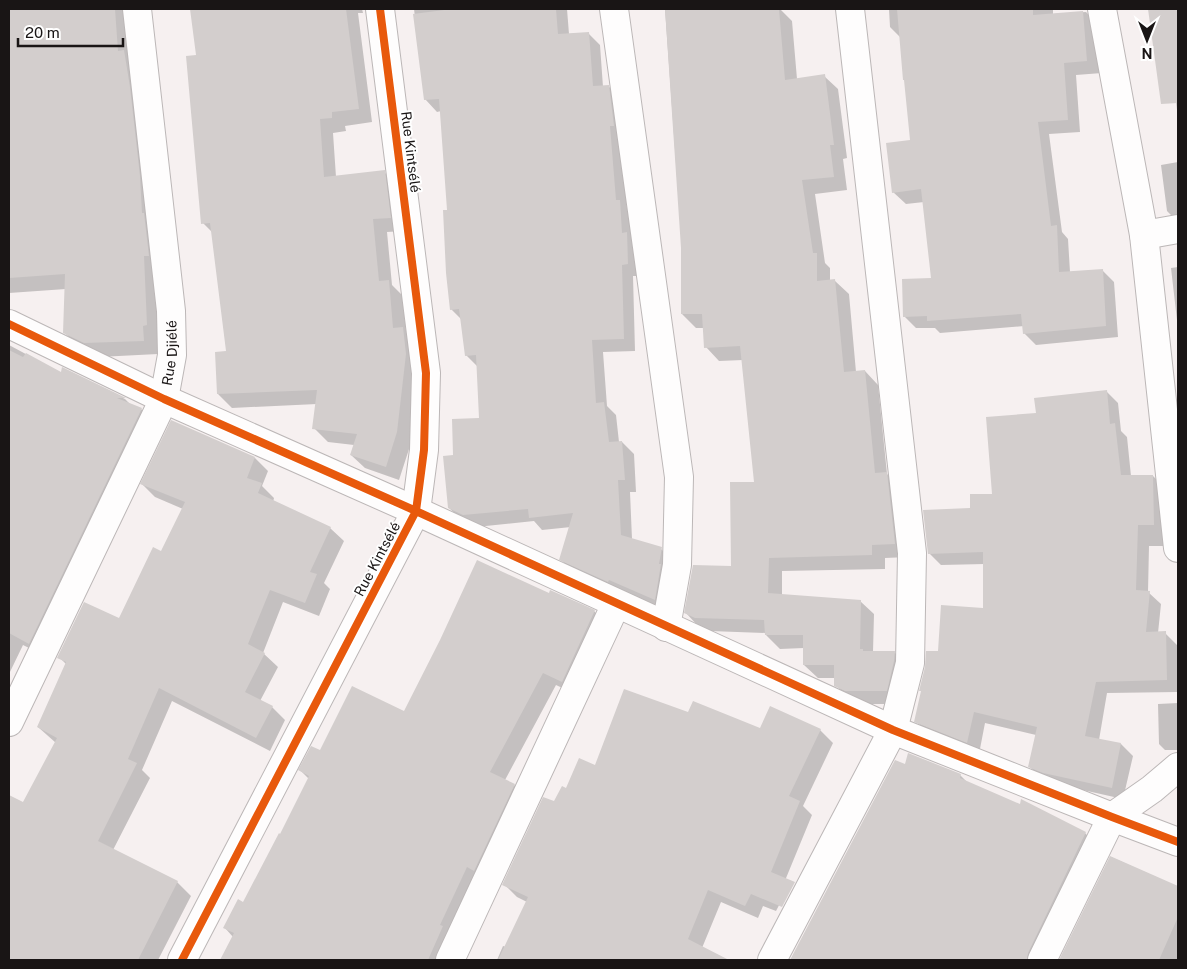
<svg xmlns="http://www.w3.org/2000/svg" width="1187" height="969" font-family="'Public Sans',sans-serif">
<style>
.shadow{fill:#0003}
.building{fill:#d3cecd}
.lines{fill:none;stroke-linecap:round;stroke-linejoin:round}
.street-casing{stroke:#bcb7b7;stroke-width:30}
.street{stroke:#fefdfd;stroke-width:28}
.cycleway-casing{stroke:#fff;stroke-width:11}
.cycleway{stroke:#e8590c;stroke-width:8}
.labels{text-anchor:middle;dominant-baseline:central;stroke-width:4;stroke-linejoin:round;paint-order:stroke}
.street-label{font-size:14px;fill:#191515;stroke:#fff}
</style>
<rect width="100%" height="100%" fill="#f6f0f0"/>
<!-- shadow -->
<path class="shadow" d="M9,9H127L160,339H157L158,354L99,357L79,347L64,332L66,289L9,293V237L25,204L9,196Z
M191,9H362L363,13H358L372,122L345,126L346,131L333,133L336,177L384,172L398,186L404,231L387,232L392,285L402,295L406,331L417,342L419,369L410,446L399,480L365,468L351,455L354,445L328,442L314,428L317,404L232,408L218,394L227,353L212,232L203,223L197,56Z
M414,9H567L569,34L588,33L600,45L603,87L608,86L621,98V138L627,209L631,213L640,276H633L635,351L603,352L607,406L616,415L619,442H622L634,454L636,492H630L632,539L661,549L673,561L667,611L573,571L560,559L571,527L542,530L534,521L476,527L462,520L449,508L455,456L480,419L478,367L466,355L462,320L451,309L449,211L441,111L437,112L425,99Z
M665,9H741V10L780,9L792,21L797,79L824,76L838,89L847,158L843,159L847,190L815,194L825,263L830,268V281H835L849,294L856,372L865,371L878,385L887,474L900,487L908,557L885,558V569L782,571V595L860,601L874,614L873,652H894L908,666L900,704H860L849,699L836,685V678H818L804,665V648L780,649L766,635V633L710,631L699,627L686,613L732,568L755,483L743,360L719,361L706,347L704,328H696L682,314V248Z
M889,9H1053V14L1086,12L1098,24L1102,73L1076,75L1080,132L1049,134L1062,232L1068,239L1070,272L1102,270L1114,282L1118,337L1036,345L1024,333V326L940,333L935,328H916L904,316L932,280L924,202L906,204L893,192L911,142L901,38L890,27Z
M1149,9H1178V120L1176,100L1159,80Z
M1178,162V222L1167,211L1161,165Z
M1178,267V329L1171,268Z
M9,345L63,374V369L125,399L132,406L141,409L153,421L41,654L23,645L9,674Z
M1106,391L1118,403L1121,431L1127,437L1131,476H1153L1165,488V546H1149L1148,592L1161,604L1158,633H1165L1177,645L1178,692L1107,693L1099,740L1121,744L1133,756L1123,799L1056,784L1041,778L1029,766L1036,735L985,723L979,754L928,733L916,721L922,692L940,652L985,609V564L941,565L929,553L972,510L993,495L1037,415Z
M255,458L268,471L262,486L274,498L273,502L330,528L344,541L324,583L330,589L319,616L283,602L263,653L278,667L260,701L272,707L285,720L270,751L172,701L142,770L150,778L113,850L177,882L191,896L158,960H9V796L23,803L56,743L38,727L66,664L59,657L119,619L162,553L183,509L155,497L142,484Z
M549,595L594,611L607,624L575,694L556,685L505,780L514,785L527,797L446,960H221L233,937L225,928L244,903L281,836L309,779L300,770L321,752L404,712Z
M1178,703V750H1165L1159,744L1158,704Z
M689,714L761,729L820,730L833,743L803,806L812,815L784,883L788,888L776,911L763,906L758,918L721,902L702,948L726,960H497L503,946L506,947L527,902L517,897L504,884L555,803L567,789L596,767Z
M896,761L906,766L960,775L968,783L1085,833L1099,848L1045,960H791Z
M1111,857L1178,887V960H1060Z"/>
<!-- building -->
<path class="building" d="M9,9H115L118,51L124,50L130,87L140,176L142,213H144L149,256H144L147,325L143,326L144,341L84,343L63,333L65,274L9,278Z
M190,9H346L359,109L332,112V118L320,119L324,177L385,170L391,218L373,219L379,281L389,280L393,328L403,327L406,354L397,432L386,467L350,455L357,434L312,429L317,390L217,394L215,352L226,351L210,223L201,224L186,56L196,55Z
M452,9H556L558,34L589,32L593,86L609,85L614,126H610L616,200H620L622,233L627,232L628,264L622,265L624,339L592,340L596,403L604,402L609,442L622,441L625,480H618L621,535L662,547L659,564H661L655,600L609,580L608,582L559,560L573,513L529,518L528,509L463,515L448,508L443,456L453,455L452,419L479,418L476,355L465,356L459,309L450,310L446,273L443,210H447L439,99L424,100L413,14Z
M665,9H779L785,80L825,74L834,145H830L834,177L802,180L813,253H817V281L835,279L844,372L865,370L875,473L887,472L895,544L872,545V555L769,558L768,593L861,600L860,649H863V651H895L894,661L887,691H845L834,686V665H803V635H765L764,620L695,618L684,613L693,565L731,566L730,482H754L740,346L704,348L702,314H681V248Z
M897,9H1033V15L1083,11L1087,61L1064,63L1068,120L1038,122L1051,226L1057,225L1059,272L1103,269L1106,326L1023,334L1021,314L927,321V316L903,317L902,279L931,278L921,189L892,193L886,143L910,140L904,80H903Z
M1148,9H1178V103L1161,104Z
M9,350L23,357L26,353L61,372L62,367L126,398H117L142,408L29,644L9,633Z
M1107,390L1110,424L1115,423L1121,475H1153L1154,525H1138L1136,590L1150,591L1146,632L1166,631L1167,680L1096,682L1085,736L1121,743L1112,788L1043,773L1028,767L1037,727L974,712L967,743L914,722L921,691H919L925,667L926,651H938L941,605L983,608V552L928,554L923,510L970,508V494H992L986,417L1036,413L1034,398Z
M171,420L255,457L247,478L262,483L258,493L331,527L310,572L317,574L305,603L270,590L248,644L265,653L245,692L273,706L256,738L159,688L128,759L137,763L98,841L178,881L138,960H9V795L23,802L57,738L37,727L66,662L57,658L84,602L119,618L153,547L161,551L185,502L140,484Z
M477,560L549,593L550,590L595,610L562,682L543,673L490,772L515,784L474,871L467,867L440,925L443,926L428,960H220L234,933L223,928L238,899L243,902L279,833L280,834L309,776L298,770L311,746L320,750L352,686L404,711L440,640Z
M624,689L688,712L693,701L760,728L770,706L821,729L789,796L800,801L771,872L795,882L782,907L751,894L745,906L708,890L688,939L729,960H498L528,897L502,885L543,797L554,801L562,786L566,788L579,758L595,765Z
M908,753L961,774L960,778L1020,804L1021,799L1086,832L1028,953L1027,960H790L895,760L905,764Z
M1110,856L1178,886V917L1159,960H1059Z"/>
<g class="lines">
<defs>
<g id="street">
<path d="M614,9L679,477L677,565L666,627"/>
<path d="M1102,9L1144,235L1178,548"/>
<path d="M1144,235L1178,229"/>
<path d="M9,324L164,399L416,511L893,730L1112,817L1178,842"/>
<path id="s1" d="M9,722L164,399L172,355L171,311L137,9"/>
<path d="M182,960L416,511L424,450L426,373L380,9"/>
<path d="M450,960L616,604"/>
<path d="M772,960L893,730L910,663L912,553L850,9"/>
<path d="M1042,960L1112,817L1152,789L1178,767"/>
</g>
</defs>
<!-- street casing -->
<use href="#street" class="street-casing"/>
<!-- street -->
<use href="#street" class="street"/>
<defs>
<path id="cycleway" d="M9,324L164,399L416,511L893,730L1112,817L1178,842
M182,960L416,511L424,450L426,373L380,9"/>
</defs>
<!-- cycleway casing -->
<use href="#cycleway" class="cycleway-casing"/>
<!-- cycleway -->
<use href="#cycleway" class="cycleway"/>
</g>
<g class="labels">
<!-- street labels -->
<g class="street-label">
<text transform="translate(411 152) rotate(83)">Rue Kintsélé</text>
<text stroke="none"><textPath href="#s1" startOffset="405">Rue Djiélé</textPath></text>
<text transform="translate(377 559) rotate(-62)">Rue Kintsélé</text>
</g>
</g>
<!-- border -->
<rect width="1187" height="969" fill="none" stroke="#191515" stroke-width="20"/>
<!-- north arrow -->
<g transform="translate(1147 40) rotate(180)" stroke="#ffffff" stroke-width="4" paint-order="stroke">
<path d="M0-4L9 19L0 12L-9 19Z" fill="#191515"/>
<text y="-8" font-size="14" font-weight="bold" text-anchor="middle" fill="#191515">N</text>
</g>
<!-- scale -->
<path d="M18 38v8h105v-8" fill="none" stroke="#191515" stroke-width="2.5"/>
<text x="25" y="38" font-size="15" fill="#191515" stroke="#ffffff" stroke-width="4" paint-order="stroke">20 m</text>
</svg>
